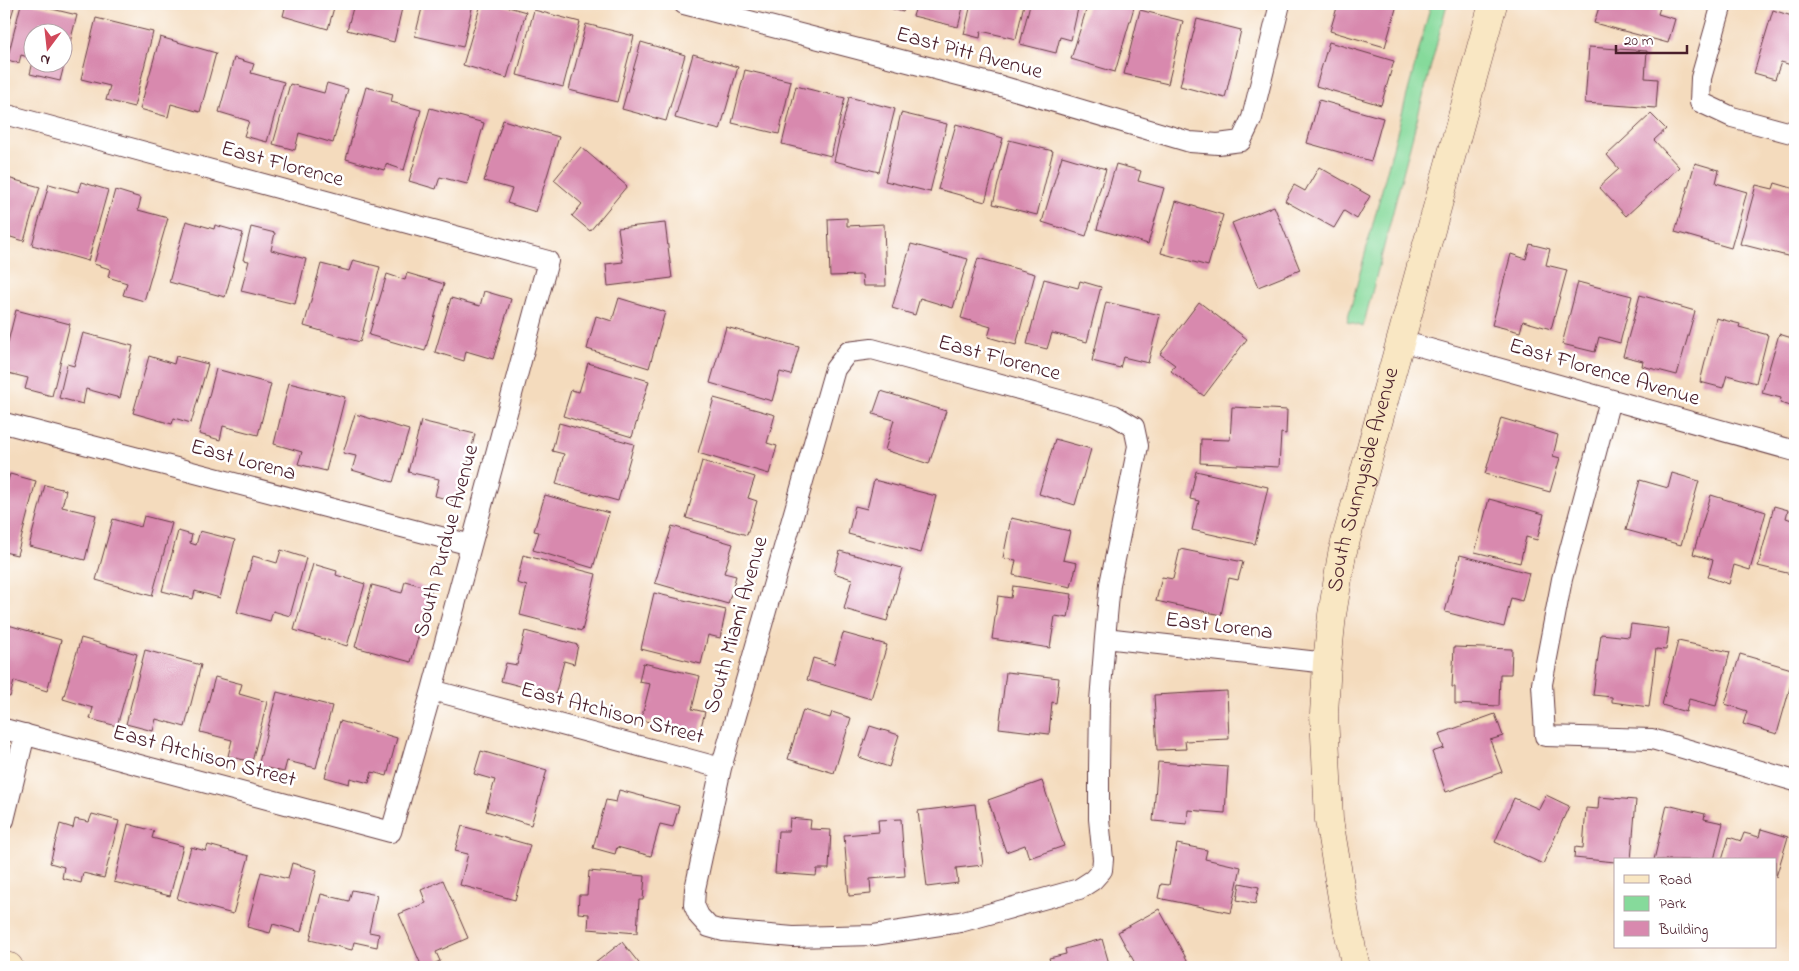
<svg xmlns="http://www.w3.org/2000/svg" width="1799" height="971" font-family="'Indie Flower',sans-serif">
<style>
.green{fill:#86da9b;stroke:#687c63}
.building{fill:#d889ae}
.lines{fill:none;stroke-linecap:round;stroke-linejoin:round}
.street-casing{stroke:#643b41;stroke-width:22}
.secondary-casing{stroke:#643b41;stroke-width:29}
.street{stroke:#fff;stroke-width:20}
.secondary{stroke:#f9e7c3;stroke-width:28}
.labels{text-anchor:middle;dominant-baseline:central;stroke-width:5;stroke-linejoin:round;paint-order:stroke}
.street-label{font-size:22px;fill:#4a1f2b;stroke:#fff}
</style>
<rect width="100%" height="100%" fill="#fff"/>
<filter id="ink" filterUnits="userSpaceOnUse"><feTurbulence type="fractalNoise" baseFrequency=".02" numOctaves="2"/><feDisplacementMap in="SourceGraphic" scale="10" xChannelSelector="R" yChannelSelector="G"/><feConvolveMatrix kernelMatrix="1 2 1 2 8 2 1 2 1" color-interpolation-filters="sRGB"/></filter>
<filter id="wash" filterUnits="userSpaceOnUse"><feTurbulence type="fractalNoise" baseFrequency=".0096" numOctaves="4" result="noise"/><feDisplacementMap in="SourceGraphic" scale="20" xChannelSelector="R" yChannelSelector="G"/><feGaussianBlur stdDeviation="1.12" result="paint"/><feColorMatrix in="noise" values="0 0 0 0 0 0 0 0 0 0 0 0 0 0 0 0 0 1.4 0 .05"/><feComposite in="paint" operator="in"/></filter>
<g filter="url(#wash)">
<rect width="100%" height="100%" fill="#f4dbbd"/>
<!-- green -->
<path class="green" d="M1431,4H1447L1363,327L1347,322Z"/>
<g id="blocks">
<!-- building -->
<path class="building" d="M4,4H15L4,40Z
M21,4H31L77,15L60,81L30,74L33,62H62V32H32V58L21,55L19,63L7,60Z
M286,4H335L328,29L283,16Z
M354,4H403L394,42L347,30Z
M423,4H473L463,47L415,36Z
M481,4H498L526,12L507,78L463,65Z
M876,4H906L903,12Z
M917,4H964L958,27L913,16Z
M971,4H1024L1016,39L981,31L980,38L964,34Z
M1030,4H1079L1071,40L1060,37L1056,53L1020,44Z
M1088,4H1135L1115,72L1071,59Z
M1338,4L1397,5L1385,47L1330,31Z
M1600,4H1661L1658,14L1675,19L1668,43L1594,23Z
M534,10L580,22L563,87L517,75Z
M1140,10L1183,21L1168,84L1124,74Z
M1773,10L1795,17V66L1781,62L1775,79L1754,73Z
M96,18L153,32L134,107L106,100L110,86L81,79Z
M1197,19L1241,30L1225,98L1180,86Z
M586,24L634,36L617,102L569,90Z
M160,37L216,53L200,112L171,104L168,117L140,109Z
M641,42L685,55L666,121L622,109Z
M1329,42L1394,61L1381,105L1316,86Z
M1589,47L1647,51L1645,78L1658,79L1656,108L1585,103Z
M693,54L738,67L720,130L675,118Z
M234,58L254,64L251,73L284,82L267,142L244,136L249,121L219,112Z
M745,70L791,81L779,134L732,123Z
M327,83L348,89L333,143L299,133L295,150L273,144L290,84L324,93Z
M796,86L845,98L831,156L782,144Z
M366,87L393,94L391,102L421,110L404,170L386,164L384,170L346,159Z
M849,97L895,109L879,172L834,161Z
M1319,100L1383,118L1371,161L1307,143Z
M430,108L484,123L467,184L440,177L436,189L409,181Z
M901,113L947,124L930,192L885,181Z
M1651,114L1666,129L1654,140L1679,167L1626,216L1599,187L1619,169L1607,155Z
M503,120L559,137L536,212L507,203L512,189L484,181Z
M956,124L1003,138L985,202L938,189Z
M1009,140L1053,151L1037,215L993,204Z
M581,147L627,186L590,231L572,216L582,204L554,180Z
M1062,156L1106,169L1086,236L1042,222Z
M1695,163L1719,170L1716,183L1747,192L1731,248L1675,232Z
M1116,164L1141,171L1138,181L1164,188L1148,244L1097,229Z
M1319,167L1370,196L1357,219L1344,211L1334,228L1285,201L1294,185L1305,191Z
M4,177L40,187L24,241L4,235Z
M81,182L108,190L88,261L32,245L49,184L78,192Z
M1775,183L1795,189V258L1740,244L1756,185L1773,189Z
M115,190L141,198L138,210L168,218L144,301L123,295L127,283L108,277L110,269L94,264Z
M1176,201L1223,215L1208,266L1161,253Z
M1274,206L1300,270L1258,287L1232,223Z
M847,218V226L884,224L886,286H863L862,275L830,276L828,219Z
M186,221L214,229L215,225L243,233L225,297L169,282Z
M665,223L672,278L608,286L606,264L623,262L618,228Z
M251,227L275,233L271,250L306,259L295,304L241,291L249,261L243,260Z
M911,244L968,259L953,308L920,298L915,315L892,308Z
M1530,244L1550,249L1546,265L1567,270L1551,329L1523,321L1520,332L1492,325L1511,254L1526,259Z
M978,258L1035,274L1016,345L988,337L991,327L961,318Z
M353,260L380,267L360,342L304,326L321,264L349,271Z
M407,273L444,284L425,351L369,335L387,274L405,280Z
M1044,279L1078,288L1080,281L1101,287L1087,342L1052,333L1047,349L1027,344Z
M1578,282L1632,296L1620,343L1599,337L1595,352L1562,344Z
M484,291L511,299L493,359L466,351L464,361L435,352L451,298L480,306Z
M1640,295L1695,311L1677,375L1642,366L1643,361L1623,356Z
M619,298L665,312L649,368L587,349L596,316L612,321Z
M1106,302L1160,315L1148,363L1123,357L1120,368L1092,361Z
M1199,302L1247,339L1204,396L1171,371L1175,365L1160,354Z
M16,310L70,324L52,396L25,389L28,378L4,372V358Z
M1716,318L1740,324L1739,327L1768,335L1756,383L1727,375L1723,388L1700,382Z
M726,327L799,347L791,375L780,372L772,401L710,383Z
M83,333L133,346L120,398L86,389L83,404L59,398L67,364L74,366Z
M1779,334L1795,339V407L1780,403L1781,398L1762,393Z
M149,356L174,364L176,356L208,364L191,423L174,418L172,424L133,413Z
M588,363L649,381L632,437L563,416L571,390L579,392Z
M216,369L271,384L258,435L223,426L220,440L199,434Z
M289,383L345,397L326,471L298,464L302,452L274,444Z
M881,391L946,411L929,464L885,450L894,420L873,414Z
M714,398L775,415L767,443L777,446L769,474L698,453Z
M1232,407L1287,410L1286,434L1281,433L1279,467L1200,463L1201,439L1230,440Z
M355,414L409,430L393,482L352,470L356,456L343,453Z
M1501,418L1558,435L1553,456L1560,458L1550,492L1485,474Z
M421,421L475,434L459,502L435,496L439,479L408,472Z
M559,423L634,444L618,501L556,484L564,454L552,451Z
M1055,439L1091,449L1075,505L1039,494Z
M702,461L755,477L748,498L757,501L747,535L686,518Z
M1196,471L1268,487L1255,544L1192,530L1199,501L1190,499Z
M1672,473L1699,481L1681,545L1626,530L1640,480L1668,488Z
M10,474L36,481L17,555L4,552V485L6,486Z
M874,480L936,496L921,553L848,534L855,506L867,509Z
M45,485L66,490L62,507L96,515L85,560L29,546Z
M545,495L609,513L593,568L533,550L539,532L534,531Z
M1711,495L1766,512L1750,570L1734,565L1729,584L1708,577L1713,560L1693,554Z
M1489,499L1544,514L1537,540L1526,537L1520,563L1475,552Z
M1774,506L1788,510L1786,518L1795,521V567L1793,566L1791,574L1758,566Z
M144,516L172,523L152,596L96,580L113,519L141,527Z
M1011,518L1070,531L1063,560L1077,563L1071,587L1013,575L1016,560L1003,558Z
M672,526L733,544L724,573L736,576L728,604L655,583Z
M178,531L192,535L190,543L196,545L200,531L235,540L220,598L195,591L193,599L162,591Z
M1180,549L1243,562L1238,580L1229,578L1221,615L1156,601L1162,577L1173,579Z
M281,550L306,558L290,616L273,611L270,621L237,612L253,556L277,563Z
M840,551L902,568L887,621L844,609L852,579L834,573Z
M523,555L596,574L582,631L520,615L527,586L517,583Z
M1460,555L1529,573L1522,601L1511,598L1504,627L1445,612Z
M313,564L337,571L336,575L365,584L347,646L294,630Z
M405,581L432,589L411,662L355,647L372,585L402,593Z
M1013,586L1072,594L1068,618L1055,616L1050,648L992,639L998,596L1011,598Z
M654,593L726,610L720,638L708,635L701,664L641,649Z
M1631,624L1669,629L1666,650L1656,649L1649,707L1612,702V697L1593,695L1601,634L1629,637Z
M8,625L61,640L47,691L14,681L10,697L4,695V642Z
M525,631L578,645L574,664L564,661L555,695L501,681L506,663L517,665Z
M843,633L887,645L871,699L807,680L813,658L834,664Z
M81,638L137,654L117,726L90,719L93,708L63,699Z
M1678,641L1730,652L1716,706L1689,699L1686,712L1662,705Z
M1454,647L1512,649L1511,674H1500L1499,706L1455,704V687H1452Z
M145,650L201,665L185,727L156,719L153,731L126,724Z
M1740,654L1795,670L1777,734L1743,724L1747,711L1725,704Z
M643,663L700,676L692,709L705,712L699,734L641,720L650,684L639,682Z
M1006,672L1059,678L1056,703L1052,702L1049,734L999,728Z
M215,677L242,684L239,694L267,702L252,762L228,756L232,740L200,732Z
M1227,691L1229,739L1185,741L1186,749L1157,750L1154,695Z
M277,692L332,706L316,768L287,761L284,772L258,766Z
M803,710L830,718L832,712L851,718L834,773L788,759Z
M1495,714L1503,736L1490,740L1502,772L1446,792L1432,752L1444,748L1439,734Z
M340,721L397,738L387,776L372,772L369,783L350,778L349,784L325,777Z
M870,726L899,735L889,767L859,757Z
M481,751L547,770L531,825L486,811L495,780L474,774Z
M1158,762L1228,767L1225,813L1188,810L1187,824L1153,821Z
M1042,781L1064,846L1029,858L1025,845L1006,852L988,800Z
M619,790L679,806L673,827L660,824L651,856L617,847L615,854L593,848L606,800L616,802Z
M1546,795L1569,806L1543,864L1495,842L1514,798L1539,809Z
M1599,797L1636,800L1631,860H1615V862L1574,858L1575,847L1583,848L1586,808L1598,809Z
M975,804L983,865L956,868L958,883L927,887L918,811Z
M1667,805L1705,814L1704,819L1723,823L1714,860H1654Z
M92,814L119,821L104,878L83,873L81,883L62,878L64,867L50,863L60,824L73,828L75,819L89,822Z
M790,818L811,820L810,829L831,830L829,869H817L816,876L775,873L778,831H789Z
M901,819L905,876L870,879L871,894L849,896L844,835L879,832L878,820Z
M128,824L154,831L152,838L183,846L170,896L114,882Z
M462,826L530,845L515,900L460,885L468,854L455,851Z
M1761,829L1788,837L1776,877L1775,860H1722L1729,837L1741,841L1744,833L1759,837Z
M1177,844L1207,850L1205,859L1241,867L1231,913L1158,898L1161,884L1169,885Z
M208,845L249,856L233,914L177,899L191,847L206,851Z
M292,863L317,870L301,932L273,924L270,933L247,927L261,872L288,879Z
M589,871L645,876L643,900H639L637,933L588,929L589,914L578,913L579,895H587Z
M443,880L468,938L436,952L440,961L426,967H422L399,914L426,903L421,890Z
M1240,883L1259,887L1255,904L1237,900Z
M352,890L377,895L369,932L379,934L377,947L354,942L352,950L310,940L321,894L349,901Z
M1159,909L1191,967H1137L1118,932Z
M1102,939L1110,967H1052L1049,958L1066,954L1065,949Z
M622,942L642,967H590Z"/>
</g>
</g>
<g filter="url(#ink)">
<use href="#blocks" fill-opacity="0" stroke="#643b41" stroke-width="1"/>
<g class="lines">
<defs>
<path id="street" d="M684,4L1001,86L1190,142L1218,144L1241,141L1252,118L1280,4
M1722,4L1701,78L1700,102L1732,117L1795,134
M4,114L548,261L432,690L391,832L4,729
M1401,341L1795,451
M872,349L1114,415L1134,427L1138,446L1110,584L1105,638L1100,701L1099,769V819L1103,859L1102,870L1093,880L1079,889L960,922L874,935L793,937L723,931L709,927L699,916L694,905L695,889L721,768L835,369L848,352Z
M1610,400L1562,579L1542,684L1545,736L1652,739L1795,781
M4,423L471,545
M1105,638L1327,663
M432,690L721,768
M4,820L25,734"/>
<g id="secondary">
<path d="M4,966L9,967"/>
<path id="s1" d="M1356,967L1346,921L1329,820L1324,714L1327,663L1332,615L1342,554L1493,4"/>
</g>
</defs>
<!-- street casing -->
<use href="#street" class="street-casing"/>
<!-- secondary casing -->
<use href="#secondary" class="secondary-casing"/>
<!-- street -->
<use href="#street" class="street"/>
<!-- secondary -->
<use href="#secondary" class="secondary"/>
</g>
</g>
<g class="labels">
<!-- street labels -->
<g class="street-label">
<text transform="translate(969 54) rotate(15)">East Pitt Avenue</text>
<text transform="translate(282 165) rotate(15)">East Florence</text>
<text transform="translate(999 359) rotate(15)">East Florence</text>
<text transform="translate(1604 373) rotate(16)">East Florence Avenue</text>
<text transform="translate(243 461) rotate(15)">East Lorena</text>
<text stroke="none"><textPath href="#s1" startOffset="494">South Sunnyside Avenue</textPath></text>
<text transform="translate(447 541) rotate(-75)">South Purdue Avenue</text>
<text transform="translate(737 625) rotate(-74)">South Miami Avenue</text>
<text transform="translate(1219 627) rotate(7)">East Lorena</text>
<text transform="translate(612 714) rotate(15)">East Atchison Street</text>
<text transform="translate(204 757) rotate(15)">East Atchison Street</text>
</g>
</g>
<!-- margin -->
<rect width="1799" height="971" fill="none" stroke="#fff" stroke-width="20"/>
<!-- legend -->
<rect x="1614" y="858" width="162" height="90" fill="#ffffff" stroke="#b7a5aa"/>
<rect x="1624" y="875" width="25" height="8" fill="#f9e7c3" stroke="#b7a5aa"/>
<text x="1659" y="884" font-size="15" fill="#4a1f2b">Road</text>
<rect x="1624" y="896" width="25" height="15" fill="#86da9b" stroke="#b7a5aa"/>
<text x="1659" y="908" font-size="15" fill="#4a1f2b">Park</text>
<rect x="1624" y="921" width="25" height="15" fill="#d889ae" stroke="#b7a5aa"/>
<text x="1659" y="934" font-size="15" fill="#4a1f2b">Building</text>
<!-- north arrow -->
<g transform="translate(48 48) rotate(195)"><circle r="24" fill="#ffffff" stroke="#b7a5aa"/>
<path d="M0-4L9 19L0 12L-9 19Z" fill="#d1495b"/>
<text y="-8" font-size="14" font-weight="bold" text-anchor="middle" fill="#4a1f2b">N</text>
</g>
<!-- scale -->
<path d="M1616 45v8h71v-8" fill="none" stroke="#4a1f2b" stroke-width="2.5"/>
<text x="1624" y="45" font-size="15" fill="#4a1f2b" stroke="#ffffff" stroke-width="4" paint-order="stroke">20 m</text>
</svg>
